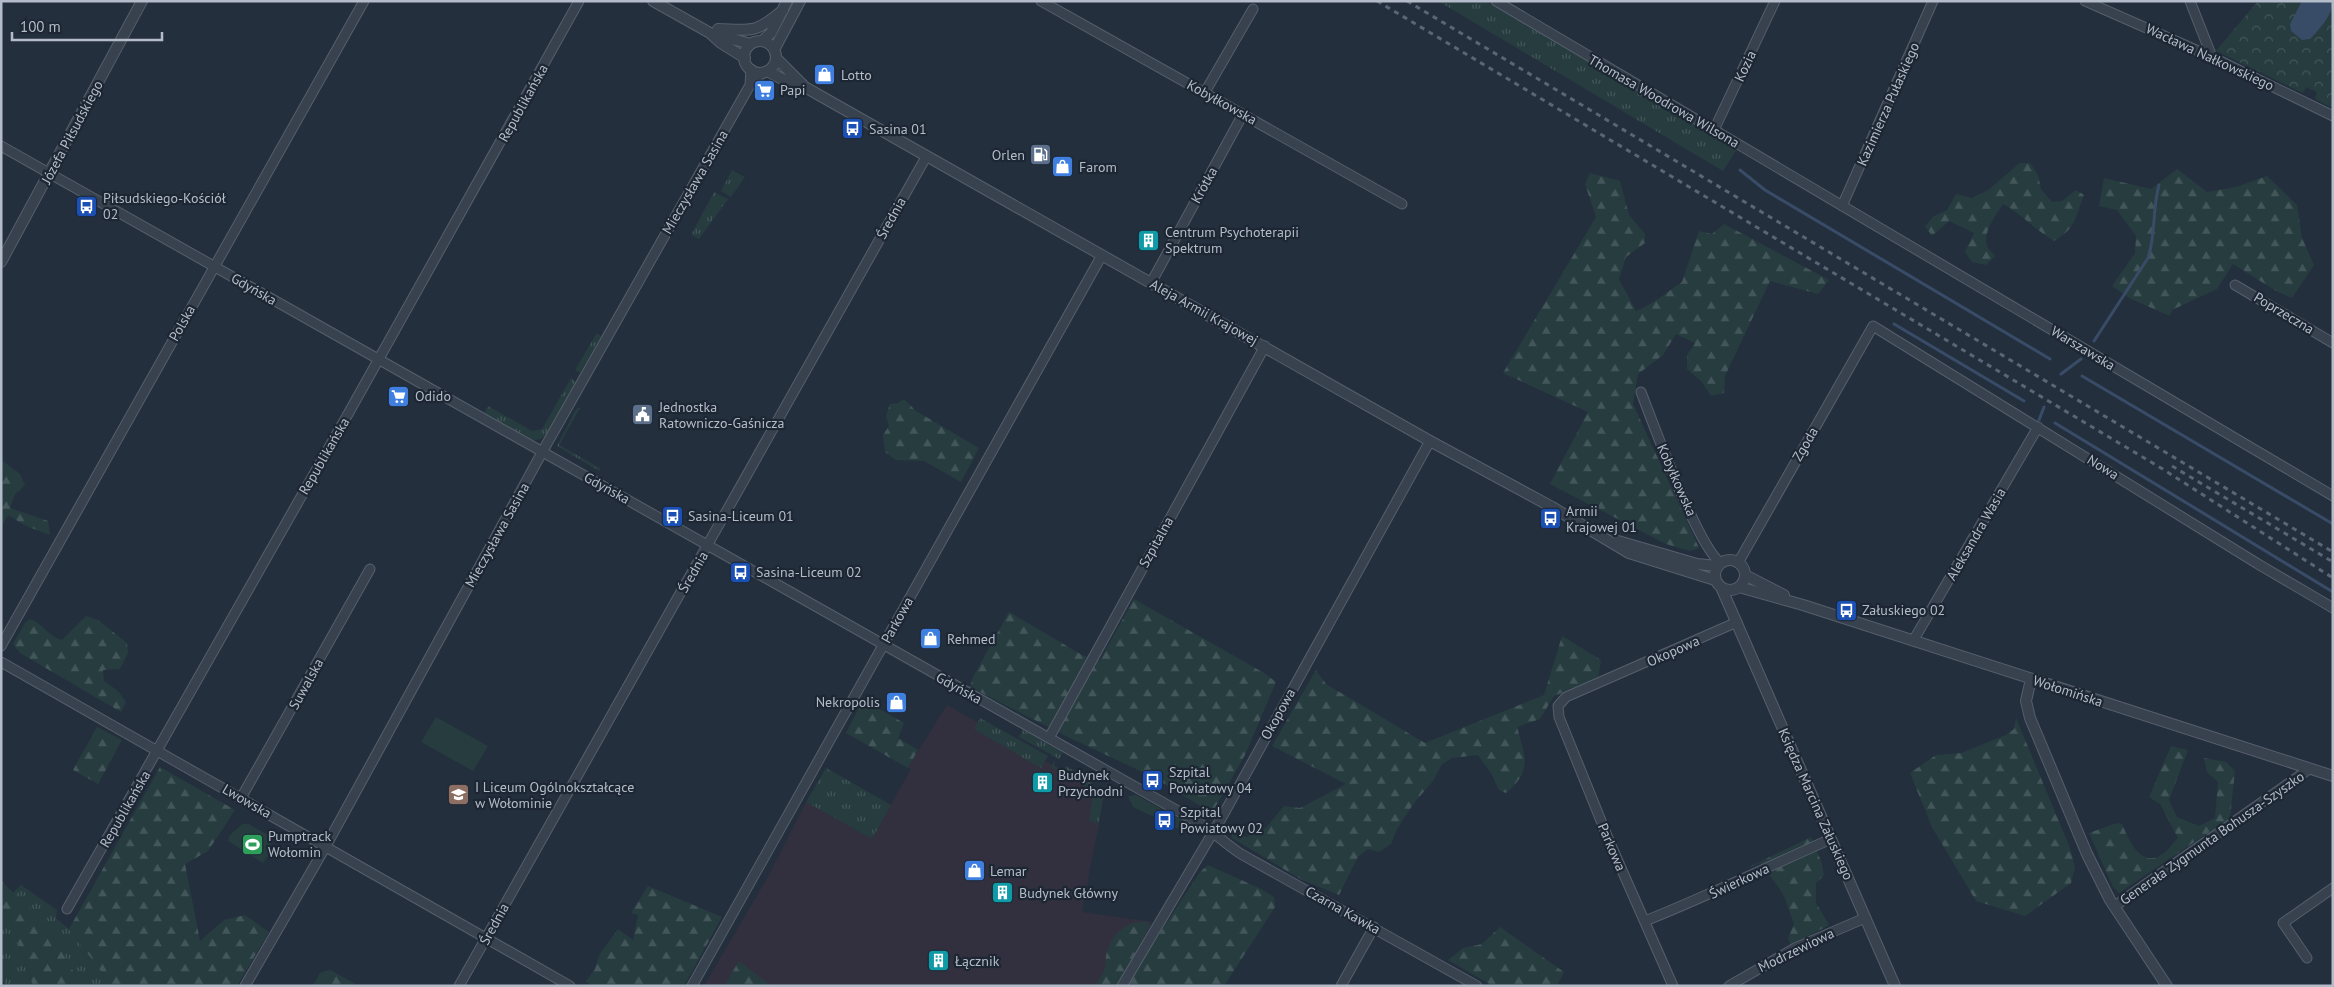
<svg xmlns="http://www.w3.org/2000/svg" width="2334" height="987" font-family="'PT Sans',sans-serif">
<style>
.medical{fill:#32303f}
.grass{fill:url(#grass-tufts)}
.forest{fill:url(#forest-firs)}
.park{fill:url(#park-crowns)}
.garden{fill:#263c3f}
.water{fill:#394c67}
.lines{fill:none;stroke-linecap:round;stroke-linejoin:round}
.stream{stroke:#394c67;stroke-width:3}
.minor-casing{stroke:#565f6c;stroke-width:11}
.tertiary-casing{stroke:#565f6c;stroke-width:12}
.minor{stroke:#38414e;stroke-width:9}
.tertiary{stroke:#38414e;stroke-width:10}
.rail{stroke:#5a6575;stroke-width:3;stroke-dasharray:5 5;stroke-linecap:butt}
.labels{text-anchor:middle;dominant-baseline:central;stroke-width:4.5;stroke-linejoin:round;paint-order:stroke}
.street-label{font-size:14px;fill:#b4bcc9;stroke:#1d2633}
.poi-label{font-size:14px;fill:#b4bcc9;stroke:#1d2633;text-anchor:start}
</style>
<defs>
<pattern id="grass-tufts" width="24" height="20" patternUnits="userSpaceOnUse" patternTransform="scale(1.25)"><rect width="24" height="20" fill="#263c3f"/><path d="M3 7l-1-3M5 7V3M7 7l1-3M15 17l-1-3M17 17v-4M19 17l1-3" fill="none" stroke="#435659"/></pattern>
<pattern id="forest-firs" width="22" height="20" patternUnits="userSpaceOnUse" patternTransform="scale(1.25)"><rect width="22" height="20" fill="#263c3f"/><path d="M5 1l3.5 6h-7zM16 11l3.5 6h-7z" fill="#435659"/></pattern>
<pattern id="park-crowns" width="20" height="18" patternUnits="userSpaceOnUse" patternTransform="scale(1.25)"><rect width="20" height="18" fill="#263c3f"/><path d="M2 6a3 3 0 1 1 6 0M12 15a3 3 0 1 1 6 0" fill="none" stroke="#435659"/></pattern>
</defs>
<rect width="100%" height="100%" fill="#242f3e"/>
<!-- medical -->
<path class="medical" d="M947,705L1104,794L1082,912L1153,922L1117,986H704L769,875L806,802L872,839L911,769L908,767Z"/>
<!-- grass -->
<path class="grass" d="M1438,1H1485L1737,149L1723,171Z
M732,170L745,177L731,197L721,191Z
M714,192L728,199L699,239L691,235Z
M597,333L601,336L580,373L575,370Z
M571,378L576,382L546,435L541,439L533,440L484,413L488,406L532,431L542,429Z
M580,408L559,445L600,468L599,471L557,446L576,409Z
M980,718L1048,756L1041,768L974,729Z
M1023,730L1063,753L1059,759L1019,737Z
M1055,760L1054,766L1063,771L1066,766L1093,782L1090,789L1051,767Z
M826,768L891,805L872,839L806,802Z
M1094,788L1104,794L1096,839L1098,823L1089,821Z
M21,885L57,910L56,918L69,929L112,986H82L43,920L13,893Z
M1,902L11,921L33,986H5L1,973Z"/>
<!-- forest -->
<path class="forest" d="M2020,163H2030L2038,175L2041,189L2052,202L2062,201L2076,190L2084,195C2075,217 2077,228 2054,241C2035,230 2023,215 2003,204C1996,215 1982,233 1987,246C1989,250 1993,253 1995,256L1986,265L1972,262L1965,252L1974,233L1949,221L1932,236L1925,226L1934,216L1947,210L1956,194L1972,198L1988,190Z
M2177,169L2207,192L2236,187L2267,176L2297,205L2302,238L2314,265L2292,298L2278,292L2233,264L2217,289L2172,310L2170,316L2131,299L2112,286L2135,253L2136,236L2117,210L2099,206L2104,178L2151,189Z
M1590,173L1620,181L1629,215L1645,234V243L1626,257L1619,279L1636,311C1653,304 1667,292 1682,282L1699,231L1712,234L1724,224L1829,280L1818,294L1770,281L1725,376L1724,393L1711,396L1701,381L1687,369V355L1695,343L1676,334L1663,355L1638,374L1633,404L1699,548L1690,551L1666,544L1550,484L1588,412L1503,373L1596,217L1585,184Z
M904,399L916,411L979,448L961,482L924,461L896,460L885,452L883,435L889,426L886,416L890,404L898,403Z
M1,460L20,474L25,485L15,494L10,508L48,521L50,535L26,526L8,515L1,528Z
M1134,599L1264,673L1276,682L1245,755L1212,813L1151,776L1070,738L970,687L973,677L1009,612L1082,655L1100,660Z
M86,616L98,620L127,643L128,653L120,669L103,670L104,681L118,691L126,702L121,712L20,653L13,644L25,623L30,619C43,624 48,636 62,640Z
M1562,636L1601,660L1598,678L1554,696L1540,719L1517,727C1525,757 1533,770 1506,793L1499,790L1492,775L1478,755L1452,758L1442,764L1433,781L1414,803L1397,829L1391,844L1379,852L1368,849L1358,857L1339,895L1302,880L1232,838L1229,827L1246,837L1266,828L1284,806L1300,808L1346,784L1272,746L1316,670L1326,684L1425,743L1544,695Z
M863,700L904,723L898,738L918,750L908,768L846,733Z
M2016,718L2070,848L2075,867L2071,883L2025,916L1976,901L1932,827L1910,773L1936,755L1961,753L2006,735L2014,729Z
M97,727L122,740L98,784L73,770Z
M2171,746L2188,750L2169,800L2177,817L2199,826L2215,818L2218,782L2207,772L2204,758L2226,762L2235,771L2230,818L2119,893L2113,887L2089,833L2117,823L2122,824C2128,838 2140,868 2161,855C2167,852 2173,843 2178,838L2160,804L2149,797Z
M160,767L235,810L208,851L185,864L200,941L224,920L245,915L269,932L237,986H112L69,929Z
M1811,837L1821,861L1824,875L1816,883V903L1829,925L1791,945L1788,938L1794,924L1783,893L1760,863L1747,868Z
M1208,865L1259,888L1274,897L1275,907L1224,986H1095C1098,980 1103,974 1105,968C1106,964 1105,960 1106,956C1111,934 1126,920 1148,922L1150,925L1132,959L1144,957L1200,872Z
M2,882L43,920L82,986H33L11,921L1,902Z
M648,886L722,917L684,986H592L586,981L595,969L599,955L618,929L633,940L638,915L631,913Z
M1500,927L1564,972L1557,986H1493L1448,960L1463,948L1482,944Z
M739,961L771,986H724Z
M330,970L354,983V986H313L320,973Z"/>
<!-- park -->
<path class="park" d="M2258,1H2333V108L2315,99L2317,92L2306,87L2303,93L2216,51Z"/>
<!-- garden -->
<path class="garden" d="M436,717L488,746L473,771L421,742Z
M1136,795L1190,824L1183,831L1166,823L1167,821L1162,818L1160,820L1133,807L1128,796Z
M242,824H249L273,838L268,856L263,863L228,841L230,835Z"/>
<!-- water -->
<path class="water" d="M2302,1H2333C2333,14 2319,30 2310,39L2302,40L2291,31L2290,24Z"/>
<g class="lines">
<!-- stream -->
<path class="stream" d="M1740,170L1765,190L2050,359
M1894,324L2024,401
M2094,341L2148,258C2156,235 2152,210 2159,185
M2061,374L2081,359
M2082,376L2333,524
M2039,420L2044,407
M2055,423L2333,592"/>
<defs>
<path id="minor" d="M1041,1L1402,204
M1496,1L2333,496
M2085,1L2212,57L2333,116
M2190,1L2212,57
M750,85L751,69
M1205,92L1253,9
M1714,130L1775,1
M1,146L1194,820C1211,829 1224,843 1241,854L1477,986
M1842,206L1933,1
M1151,283L1243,114
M2235,285L2333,343
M1641,392C1653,423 1698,548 1721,563
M1738,563L1873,326L2258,564L2333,608
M1913,641L2038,427
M1,646L364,1
M1,662L570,986
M1049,738L1265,346
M241,798L370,569
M2115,906L2309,769
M67,909C240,607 410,305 579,1
M1645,921C1708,896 1769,866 1831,839
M2307,958L2283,923L2333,888
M245,986L326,846L545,447L712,152L750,85L763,72
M459,986L926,157
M692,986L1102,255
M1122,986L1222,817L1430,441
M1341,986L1374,927
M1673,986L1610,843L1559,717L1558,706L1566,697L1737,622
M1729,986L1795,948L1865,918"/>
<path id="tertiary" d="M653,1L710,33L751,44
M718,29C752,30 755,34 783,10
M710,33L721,43L745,58
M762,41L771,33L787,1
M744 57a16 16 0 1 1 32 0a16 16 0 1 1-32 0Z
M774,50L800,1
M776,58L803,85
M767,71L786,81L803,86L1430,441L1552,507L1629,553L1715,580
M1,262L142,1
M1618,541L1697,564L1717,566
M1715 575a15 15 0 1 1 30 0a15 15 0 1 1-30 0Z
M1745,575L1784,595
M1721,587L1895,986
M1739,587L1803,605L2333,776
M2031,679L2026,701L2030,718L2087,854L2110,900L2167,986"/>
</defs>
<!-- minor casing -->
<use href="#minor" class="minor-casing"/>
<!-- tertiary casing -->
<use href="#tertiary" class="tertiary-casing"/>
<!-- minor -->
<use href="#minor" class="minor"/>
<!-- tertiary -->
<use href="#tertiary" class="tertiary"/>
<!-- rail -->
<path class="rail" d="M1377,1L2161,468L2333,578
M1407,1L2333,552
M2172,466L2333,562"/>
</g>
<!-- icons -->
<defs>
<symbol id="shop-square" viewBox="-11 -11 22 22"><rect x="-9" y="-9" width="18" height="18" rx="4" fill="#3f7fe0" stroke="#1d2633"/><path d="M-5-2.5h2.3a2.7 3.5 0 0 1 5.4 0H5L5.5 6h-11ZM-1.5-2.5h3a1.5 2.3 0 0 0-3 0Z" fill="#fff"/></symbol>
<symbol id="supermarket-square" viewBox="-11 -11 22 22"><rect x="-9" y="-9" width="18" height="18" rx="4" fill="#3f7fe0" stroke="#1d2633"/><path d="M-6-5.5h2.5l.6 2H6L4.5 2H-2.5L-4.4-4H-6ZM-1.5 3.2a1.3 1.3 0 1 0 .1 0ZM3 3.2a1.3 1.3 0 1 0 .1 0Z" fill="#fff"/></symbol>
<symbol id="bus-square" viewBox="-11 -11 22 22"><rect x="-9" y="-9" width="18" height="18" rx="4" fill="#1a4fb4" stroke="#1d2633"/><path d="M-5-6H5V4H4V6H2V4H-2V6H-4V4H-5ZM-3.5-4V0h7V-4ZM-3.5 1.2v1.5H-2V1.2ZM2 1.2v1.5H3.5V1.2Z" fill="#fff"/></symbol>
<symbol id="fuel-square" viewBox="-11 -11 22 22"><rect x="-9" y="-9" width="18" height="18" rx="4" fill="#5c6f8a" stroke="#1d2633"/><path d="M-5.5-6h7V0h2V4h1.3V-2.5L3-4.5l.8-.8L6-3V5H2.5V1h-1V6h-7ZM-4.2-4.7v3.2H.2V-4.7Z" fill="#fff"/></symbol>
<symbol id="building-square" viewBox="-11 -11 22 22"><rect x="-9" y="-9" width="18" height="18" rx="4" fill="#0f9aa8" stroke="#1d2633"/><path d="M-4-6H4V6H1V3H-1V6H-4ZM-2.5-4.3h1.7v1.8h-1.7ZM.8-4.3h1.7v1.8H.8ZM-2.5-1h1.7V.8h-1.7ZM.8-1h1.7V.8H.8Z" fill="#fff"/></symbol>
<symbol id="civic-square" viewBox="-11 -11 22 22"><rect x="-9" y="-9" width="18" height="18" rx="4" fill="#5c6f8a" stroke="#1d2633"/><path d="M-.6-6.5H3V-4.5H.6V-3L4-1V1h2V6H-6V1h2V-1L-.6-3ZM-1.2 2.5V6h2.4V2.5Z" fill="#fff"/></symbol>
<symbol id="school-square" viewBox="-11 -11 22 22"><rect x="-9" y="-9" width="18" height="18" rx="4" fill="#8d6e63" stroke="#1d2633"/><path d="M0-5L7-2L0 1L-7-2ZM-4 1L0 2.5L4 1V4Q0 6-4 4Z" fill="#fff"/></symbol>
<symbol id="stadium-square" viewBox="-11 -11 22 22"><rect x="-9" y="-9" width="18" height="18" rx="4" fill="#2e9e5b" stroke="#1d2633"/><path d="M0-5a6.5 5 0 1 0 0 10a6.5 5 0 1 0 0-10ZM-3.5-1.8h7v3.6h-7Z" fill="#fff"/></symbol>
</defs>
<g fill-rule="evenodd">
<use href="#shop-square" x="812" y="62" width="25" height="25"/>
<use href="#supermarket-square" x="752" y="78" width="25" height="25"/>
<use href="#bus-square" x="840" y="116" width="25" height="25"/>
<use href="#fuel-square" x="1028" y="142" width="25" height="25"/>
<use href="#shop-square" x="1050" y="154" width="25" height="25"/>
<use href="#bus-square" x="74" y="194" width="25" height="25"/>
<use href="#building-square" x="1136" y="228" width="25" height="25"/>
<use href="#supermarket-square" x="386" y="384" width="25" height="25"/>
<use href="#civic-square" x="630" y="402" width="25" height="25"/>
<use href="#bus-square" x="660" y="504" width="25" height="25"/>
<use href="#bus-square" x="1538" y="506" width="25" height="25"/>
<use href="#bus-square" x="728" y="560" width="25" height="25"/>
<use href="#bus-square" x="1834" y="598" width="25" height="25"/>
<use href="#shop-square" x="918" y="626" width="25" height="25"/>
<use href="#shop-square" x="884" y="690" width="25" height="25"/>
<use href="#bus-square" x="1140" y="768" width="25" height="25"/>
<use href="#building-square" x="1030" y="770" width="25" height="25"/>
<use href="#school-square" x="446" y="782" width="25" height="25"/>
<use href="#bus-square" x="1152" y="808" width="25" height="25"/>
<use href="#stadium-square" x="240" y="832" width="25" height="25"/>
<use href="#shop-square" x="962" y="858" width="25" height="25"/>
<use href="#building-square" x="990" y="880" width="25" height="25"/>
<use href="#building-square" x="926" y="948" width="25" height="25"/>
</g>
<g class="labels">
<!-- street labels -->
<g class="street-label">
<text transform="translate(2210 57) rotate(25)">Wacława Nałkowskiego</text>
<text transform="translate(1745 66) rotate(-65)">Kozia</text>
<text transform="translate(1664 101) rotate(30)">Thomasa Woodrowa Wilsona</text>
<text transform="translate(1222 102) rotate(29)">Kobyłkowska</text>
<text transform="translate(523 103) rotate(-61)">Republikańska</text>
<text transform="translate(1888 104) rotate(-66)">Kazimierza Pułaskiego</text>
<text transform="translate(72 132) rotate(-62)">Józefa Piłsudskiego</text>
<text transform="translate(695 182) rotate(-60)">Mieczysława Sasina</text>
<text transform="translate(1204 185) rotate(-61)">Krótka</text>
<text transform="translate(891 218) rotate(-61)">Średnia</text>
<text transform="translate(254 289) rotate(30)">Gdyńska</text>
<text transform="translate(1204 312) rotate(29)">Aleja Armii Krajowej</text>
<text transform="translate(2284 313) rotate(31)">Poprzeczna</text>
<text transform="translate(182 323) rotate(-61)">Polska</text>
<text transform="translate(2083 348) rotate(31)">Warszawska</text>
<text transform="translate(1805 444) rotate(-60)">Zgoda</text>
<text transform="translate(324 456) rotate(-60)">Republikańska</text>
<text transform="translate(2103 467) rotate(32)">Nowa</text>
<text transform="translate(1677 480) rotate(66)">Kobyłkowska</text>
<text transform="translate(607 488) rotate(29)">Gdyńska</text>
<text transform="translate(1976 534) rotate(-60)">Aleksandra Wasia</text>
<text transform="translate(497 535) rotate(-61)">Mieczysława Sasina</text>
<text transform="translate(1156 542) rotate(-61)">Szpitalna</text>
<text transform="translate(693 572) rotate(-60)">Średnia</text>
<text transform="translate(897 620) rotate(-61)">Parkowa</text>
<text transform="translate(1673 651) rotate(-24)">Okopowa</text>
<text transform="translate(306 684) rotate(-61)">Suwalska</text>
<text transform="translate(959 688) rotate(29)">Gdyńska</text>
<text transform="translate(2068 691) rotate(18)">Wołomińska</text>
<text transform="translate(1278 714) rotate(-61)">Okopowa</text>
<text transform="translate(247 801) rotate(30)">Lwowska</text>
<text transform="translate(1816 804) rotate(66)">Księdza Marcina Załuskiego</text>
<text transform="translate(125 809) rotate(-60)">Republikańska</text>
<text transform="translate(2212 838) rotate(-35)">Generała Zygmunta Bohusza-Szyszko</text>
<text transform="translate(1612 847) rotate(67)">Parkowa</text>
<text transform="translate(1739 881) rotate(-25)">Świerkowa</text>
<text transform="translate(1343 910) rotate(29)">Czarna Kawka</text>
<text transform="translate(494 924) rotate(-61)">Średnia</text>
<text transform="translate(1796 950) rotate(-26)">Modrzewiowa</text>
</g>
<!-- poi labels -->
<g class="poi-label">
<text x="841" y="75">Lotto</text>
<text x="780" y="90">Papi</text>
<text x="869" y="129">Sasina 01</text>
<text x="1025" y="155" text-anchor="end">Orlen</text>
<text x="1079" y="167">Farom</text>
<text x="103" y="198">Piłsudskiego-Kościół<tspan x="103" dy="16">02</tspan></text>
<text x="1165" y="232">Centrum Psychoterapii<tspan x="1165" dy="16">Spektrum</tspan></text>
<text x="415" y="396">Odido</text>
<text x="659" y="407">Jednostka<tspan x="659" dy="16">Ratowniczo-Gaśnicza</tspan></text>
<text x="1566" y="511">Armii<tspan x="1566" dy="16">Krajowej 01</tspan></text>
<text x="688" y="516">Sasina-Liceum 01</text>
<text x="756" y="572">Sasina-Liceum 02</text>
<text x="1862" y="610">Załuskiego 02</text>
<text x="947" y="639">Rehmed</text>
<text x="880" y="702" text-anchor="end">Nekropolis</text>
<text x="1169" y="772">Szpital<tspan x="1169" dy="16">Powiatowy 04</tspan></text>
<text x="1058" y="775">Budynek<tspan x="1058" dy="16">Przychodni</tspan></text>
<text x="475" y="787">I Liceum Ogólnokształcące<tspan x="475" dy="16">w Wołominie</tspan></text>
<text x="1180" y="812">Szpital<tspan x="1180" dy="16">Powiatowy 02</tspan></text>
<text x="268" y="836">Pumptrack<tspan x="268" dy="16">Wołomin</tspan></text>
<text x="990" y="871">Lemar</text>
<text x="1019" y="893">Budynek Główny</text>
<text x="955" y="961">Łącznik</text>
</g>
</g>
<!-- border -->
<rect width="2334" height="987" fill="none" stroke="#b4bcc9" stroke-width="5"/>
<!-- scale -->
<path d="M12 32v8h150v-8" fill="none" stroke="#b4bcc9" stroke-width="2.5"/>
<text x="20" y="32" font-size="15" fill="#b4bcc9" stroke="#1d2633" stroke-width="4" paint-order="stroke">100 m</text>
</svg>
